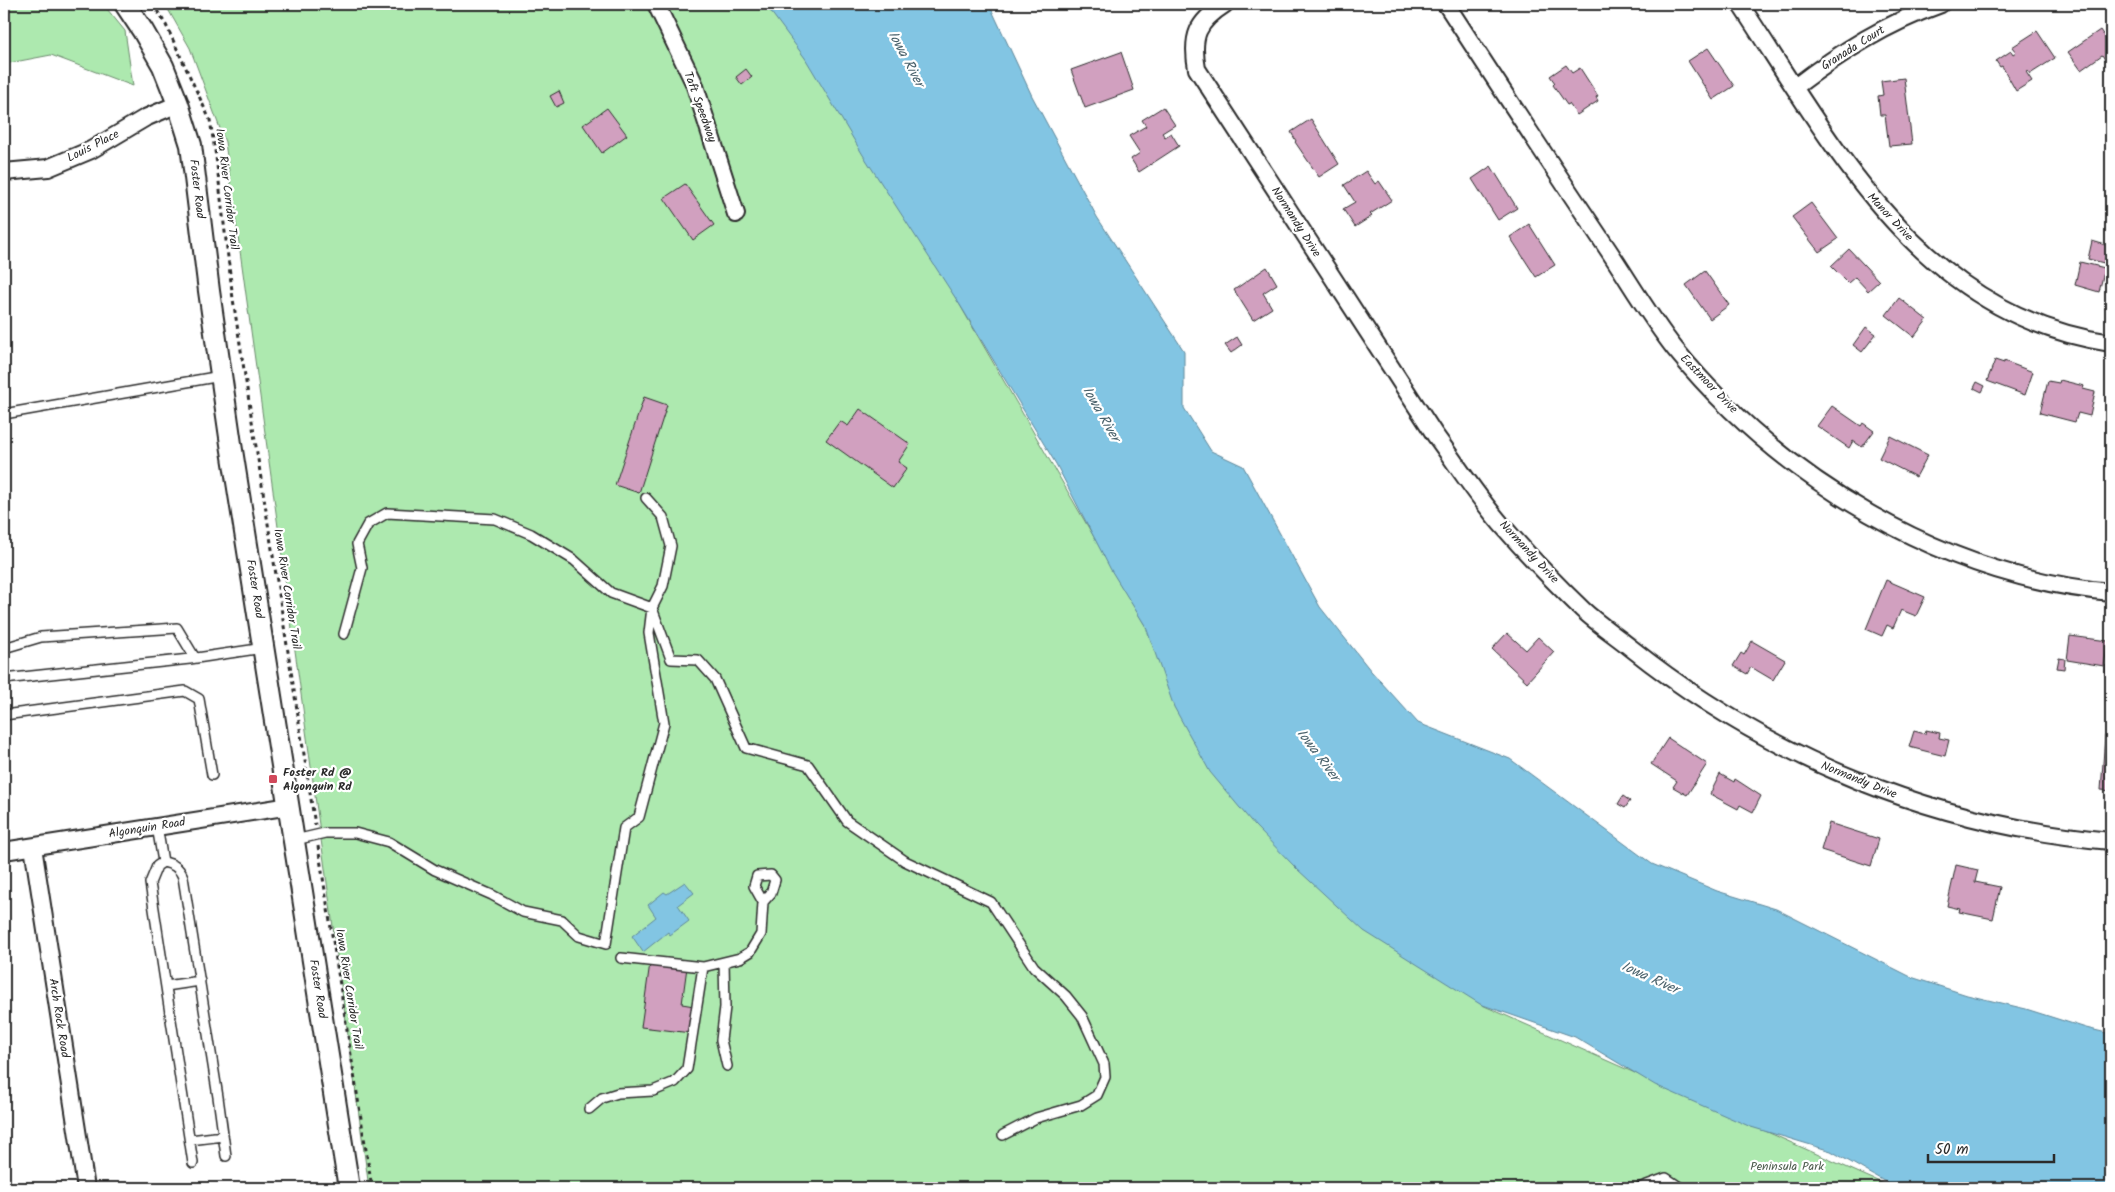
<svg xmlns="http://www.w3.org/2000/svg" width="2115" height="1192" font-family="Kalam,sans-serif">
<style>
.green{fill:#ade9af;stroke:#6c8a6d}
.water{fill:#82c5e3;stroke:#5f8799}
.building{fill:#d1a0bf;stroke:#2b2b2b}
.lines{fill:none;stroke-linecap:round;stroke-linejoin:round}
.service-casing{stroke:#2b2b2b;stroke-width:12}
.minor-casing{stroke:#2b2b2b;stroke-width:20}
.tertiary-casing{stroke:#2b2b2b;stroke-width:24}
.path{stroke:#2b2b2b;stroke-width:3;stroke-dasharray:4 4;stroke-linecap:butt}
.service{stroke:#fff;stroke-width:9}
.minor{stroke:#fff;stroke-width:16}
.tertiary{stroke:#fff;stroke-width:20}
.poi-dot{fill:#d1495b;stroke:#fff;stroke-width:2}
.labels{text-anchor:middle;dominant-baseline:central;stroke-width:4.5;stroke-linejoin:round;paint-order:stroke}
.street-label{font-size:12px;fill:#2b2b2b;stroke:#fff}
.poi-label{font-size:12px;font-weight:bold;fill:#2b2b2b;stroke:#fff;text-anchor:start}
.park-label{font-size:12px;fill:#4c5a4c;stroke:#fff}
.water-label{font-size:14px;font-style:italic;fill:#49616b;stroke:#fff}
</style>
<rect width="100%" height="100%" fill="#fff"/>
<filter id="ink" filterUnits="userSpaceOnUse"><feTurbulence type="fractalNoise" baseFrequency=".02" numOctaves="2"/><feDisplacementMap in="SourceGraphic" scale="10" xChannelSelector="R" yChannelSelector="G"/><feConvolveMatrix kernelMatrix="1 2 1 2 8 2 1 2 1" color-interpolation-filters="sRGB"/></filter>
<g filter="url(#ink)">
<!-- green -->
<path class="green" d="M4,4H103L125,31L133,86L51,55L4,64Z
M165,4H786L1146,627L1480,1004L1893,1188H369L225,142L190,48Z"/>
<!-- water -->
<path class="water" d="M765,4H989L1032,96L1097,217L1184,351V408L1211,451L1243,466L1320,607L1371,671L1418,723L1510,759L1652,864L1717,891L1776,909L1911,977L1967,995L2026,1009L2086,1028L2111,1034V1188H1896L1831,1151L1751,1127L1655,1085L1575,1037L1480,1004L1364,931L1297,869L1255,826L1210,772L1174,707L1146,627L1111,570L1056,464L960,305L863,155L805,58Z
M685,882L694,893L678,905L689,921L670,935L668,932L643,952L632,936L656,917L648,905L664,892L667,894Z"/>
<!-- building -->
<path class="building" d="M2100,30L2111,46V64L2109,65L2102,55L2081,70L2068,52Z
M2037,31L2055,58L2030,74L2028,71L2026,72L2032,81L2016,91L2002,66L2000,67L1996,61L2011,51L2013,54L2016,52L2012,47Z
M1708,48L1734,86L1713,100L1688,61Z
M1121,52L1134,90L1085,108L1071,70Z
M1566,65L1572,73L1580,68L1598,96L1596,97L1598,101L1577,115L1569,104L1567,105L1553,85L1555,83L1550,76Z
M746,69L752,77L742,85L736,77Z
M1904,78L1912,144L1889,146L1885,115H1880L1878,96L1883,95L1881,81Z
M559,91L564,103L556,107L550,96Z
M1163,107L1175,125L1162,133L1165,137L1171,133L1179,146L1139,172L1131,159L1140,153L1129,136L1146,126L1142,120Z
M607,108L627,135L602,153L583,125Z
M1311,119L1339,164L1319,177L1295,142L1296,141L1291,132Z
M1491,166L1517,208L1498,220L1472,179Z
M1366,171L1375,184L1379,181L1392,200L1370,214L1372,216L1355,227L1343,209L1355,202L1344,185Z
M685,184L714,225L693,240L664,198Z
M1811,203L1838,239L1819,252L1792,217Z
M1529,224L1555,265L1536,277L1510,237Z
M2092,241L2109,246L2104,263L2088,259Z
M1849,249L1879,281L1868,291L1855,277L1848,283L1831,266Z
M2080,262L2105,268L2099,292L2075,285Z
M1267,267L1277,284L1263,293L1272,308L1253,320L1234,290Z
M1705,271L1729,305L1710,319L1686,285Z
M1899,298L1927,320L1914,337L1886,315Z
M1866,327L1876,334L1862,352L1853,345Z
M1237,337L1242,345L1231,353L1225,345Z
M1995,360L2004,363V361L2033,372L2025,395L1987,381Z
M2060,380L2084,386L2083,389L2095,392L2090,416L2078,413L2075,422L2040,413L2048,381L2059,383Z
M1977,382L1985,386L1982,392L1974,388Z
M644,397L667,405L639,493L615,485Z
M1832,406L1861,426L1863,423L1874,431L1862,447L1853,441L1849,448L1817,426Z
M860,409L910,444L898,462L907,468L893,488L826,440L840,421L848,426Z
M1890,436L1928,455L1916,477L1879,458Z
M1886,580L1925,597L1916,616L1901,610L1893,628L1887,625L1882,636L1866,629Z
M1507,633L1526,650L1538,637L1554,652L1527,682L1492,649Z
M2070,636L2108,641L2104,666L2067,660Z
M1752,641L1785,660L1773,680L1751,667L1747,674L1733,666L1741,653L1744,655Z
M2059,658L2065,659L2064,669L2057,668Z
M2106,665L2111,666V676L2105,675Z
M1926,730L1940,733L1939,738L1949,740L1945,756L1909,747L1914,731L1925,734Z
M2105,736L2111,737V791L2101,790Z
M1668,738L1707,764L1687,795L1673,787L1677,781L1651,764Z
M1720,774L1734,782L1735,779L1761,796L1753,812L1740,805L1738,809L1710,794Z
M1623,796L1630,801L1625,808L1618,804Z
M1829,823L1879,839L1871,866L1821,850Z
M1956,865L1978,870L1975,882L2000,887L1993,919L1959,912L1960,909L1947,906Z
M650,963L687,967L682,1004L694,1006L691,1033L641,1027Z"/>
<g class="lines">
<defs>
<path id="service" d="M4,414L221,376
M344,634L362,568L357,544L368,524L387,513L495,519L531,534L574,560L611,593L652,608L671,659L698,660L715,679L746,748L808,765L847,821L905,861L991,902L1034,967L1066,996L1082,1016L1104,1064L1105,1077L1097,1095L1081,1105L1036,1118L1003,1135
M4,648L41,637L177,628L195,658
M4,679L190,659L264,648
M4,715L185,691L199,699L212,775
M157,826L163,862
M295,840L325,833H355L389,842L435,870L492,895L523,912L562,920L579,936L606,944L624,828L639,817L664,723L649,633L652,608L663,586L671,546L663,517L646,498
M724,962L725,1007L721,1040L727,1066
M703,967L740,958L750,952L761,934L763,902L754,886L757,876L771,875L775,880L771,893L763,902
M166,986L200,981
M589,1109L602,1098L618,1093L653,1091L675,1082L687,1069L703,967L621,958
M190,1140L223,1136
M193,1163L150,883L157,866L163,862C173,864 179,867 183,877L218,1097L226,1156
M1639,1188L1666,1178L1681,1188"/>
<path id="minor" d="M656,4L694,83L736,214
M1225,4C1197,22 1191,36 1197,69L1435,435C1457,465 1477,496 1501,524C1527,554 1555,583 1583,610C1598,624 1615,635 1631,648C1769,758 1936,826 2111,841
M1446,4C1498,84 1551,165 1605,245C1628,279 1649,316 1675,349C1781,479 1942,577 2111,592
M1740,4C1836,149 1920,315 2111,343
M1795,87C1841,52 1887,23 1941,4
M4,172L48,168L91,150L145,118L178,104
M33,847L86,1188
M4,851L290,806"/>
<path id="tertiary" d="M125,4L143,31L163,66L178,104L191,145L209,291L231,444L349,1188"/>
</defs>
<!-- service casing -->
<use href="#service" class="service-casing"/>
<!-- minor casing -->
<use href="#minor" class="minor-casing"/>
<!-- tertiary casing -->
<use href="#tertiary" class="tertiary-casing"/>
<!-- path -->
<path class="path" d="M153,4L166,25L210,120L216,157L233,299L315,825
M318,846L372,1188"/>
<!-- service -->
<use href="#service" class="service"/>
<!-- minor -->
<use href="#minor" class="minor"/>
<!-- tertiary -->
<use href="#tertiary" class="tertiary"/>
</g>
</g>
<!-- markers -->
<rect class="poi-dot" x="268" y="774" width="10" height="10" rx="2.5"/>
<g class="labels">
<!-- street labels -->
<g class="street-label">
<text transform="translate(1853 48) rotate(-32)">Granada Court</text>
<text transform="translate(700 107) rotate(70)">Taft Speedway</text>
<text transform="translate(93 146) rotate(-27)">Louis Place</text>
<text transform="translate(197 189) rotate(83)">Foster Road</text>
<text transform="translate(227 189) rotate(83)">Iowa River Corridor Trail</text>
<text transform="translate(1890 217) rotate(47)">Manor Drive</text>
<text transform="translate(1296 222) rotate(57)">Normandy Drive</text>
<text transform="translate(1709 384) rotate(46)">Eastmoor Drive</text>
<text transform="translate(1529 552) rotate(47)">Normandy Drive</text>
<text transform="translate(255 589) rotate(81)">Foster Road</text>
<text transform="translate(287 589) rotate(81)">Iowa River Corridor Trail</text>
<text transform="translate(1859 780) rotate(22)">Normandy Drive</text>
<text transform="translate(147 828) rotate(-9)">Algonquin Road</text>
<text transform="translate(318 989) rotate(81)">Foster Road</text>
<text transform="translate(349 989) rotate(81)">Iowa River Corridor Trail</text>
<text transform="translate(59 1018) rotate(81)">Arch Rock Road</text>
</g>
<!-- poi labels -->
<g class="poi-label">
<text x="283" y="772">Foster Rd @<tspan x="283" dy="14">Algonquin Rd</tspan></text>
</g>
<!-- park labels -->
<g class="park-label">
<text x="1787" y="1166">Peninsula Park</text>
</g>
<!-- water labels -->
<g class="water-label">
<text transform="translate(906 59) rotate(62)">Iowa River</text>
<text transform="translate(1101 414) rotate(60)">Iowa River</text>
<text transform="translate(1318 755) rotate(53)">Iowa River</text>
<text transform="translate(1650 978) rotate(24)">Iowa River</text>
</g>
</g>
<!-- margin -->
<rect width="2115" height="1192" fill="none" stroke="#fff" stroke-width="20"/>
<rect x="10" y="10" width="2095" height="1172" fill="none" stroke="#2b2b2b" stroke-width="2" filter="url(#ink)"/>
<!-- scale -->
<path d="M1928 1154v8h126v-8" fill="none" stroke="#2b2b2b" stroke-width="2.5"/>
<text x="1935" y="1154" font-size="15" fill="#2b2b2b" stroke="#ffffff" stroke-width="4" paint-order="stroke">50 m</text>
</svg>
